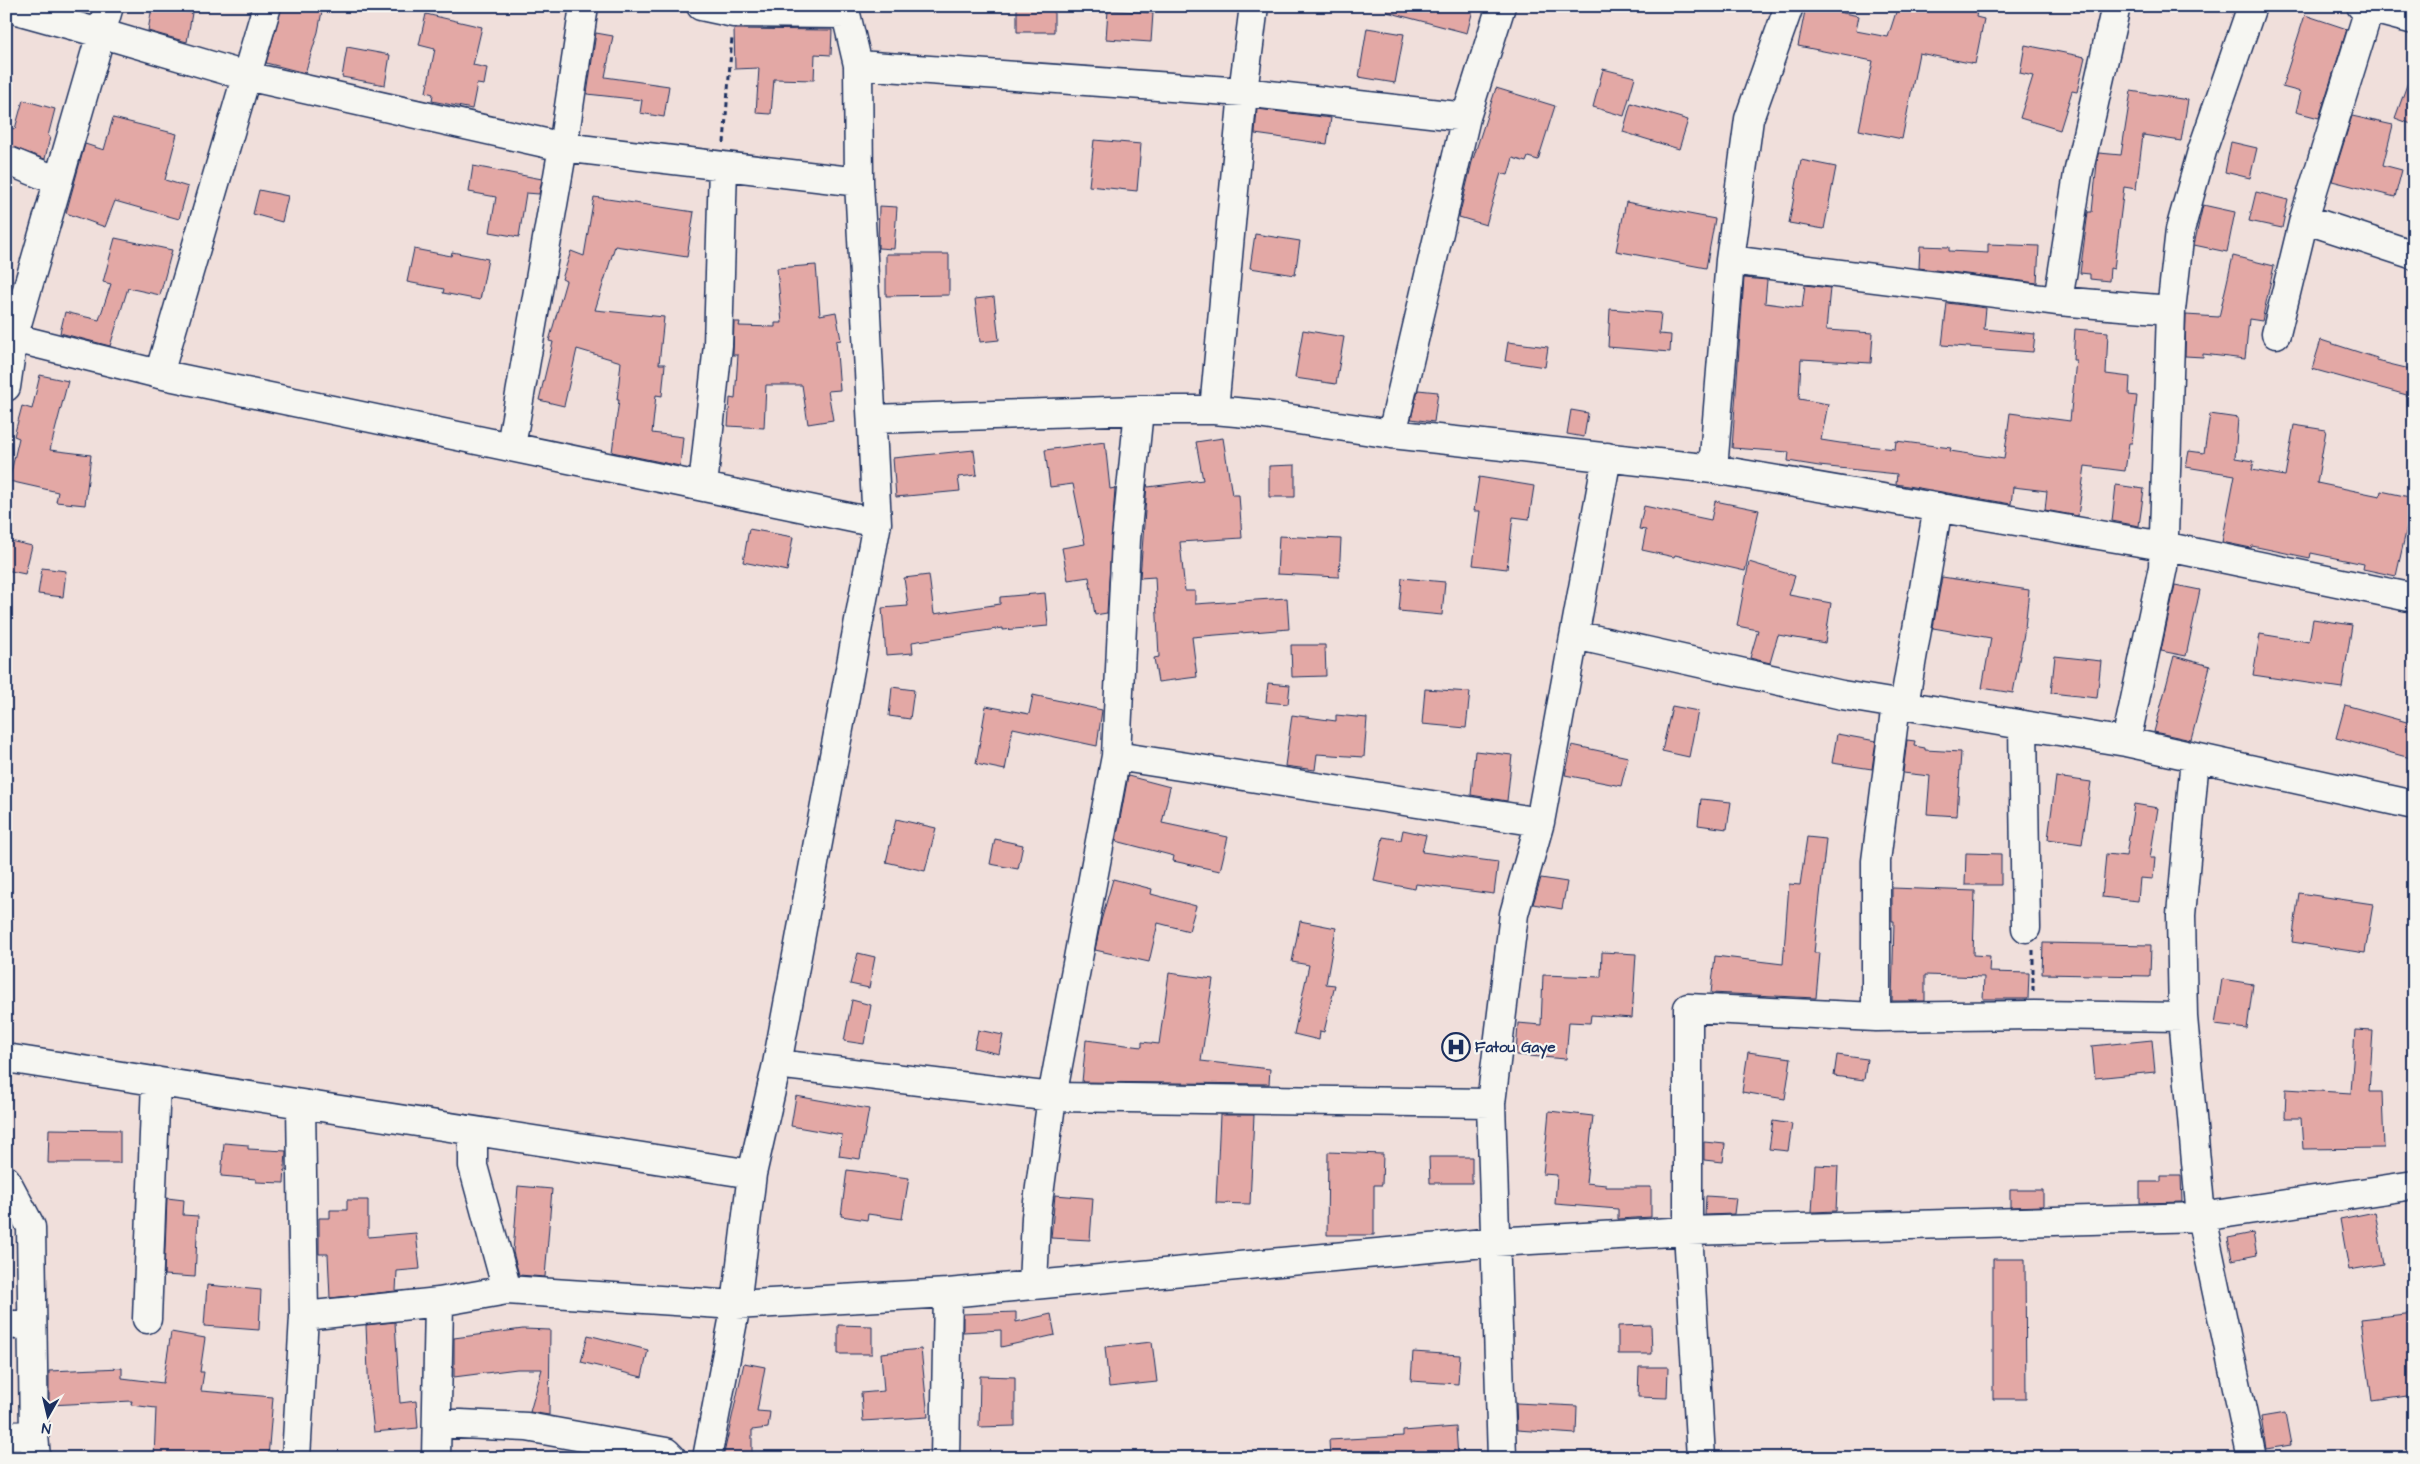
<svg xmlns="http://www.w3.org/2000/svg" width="2420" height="1464" font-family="'Architects Daughter',sans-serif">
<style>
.building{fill:#e3a8a5;stroke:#1b2f5e}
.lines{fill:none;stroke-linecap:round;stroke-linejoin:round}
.minor-casing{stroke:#1b2f5e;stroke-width:31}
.path{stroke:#1b2f5e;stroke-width:3;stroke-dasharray:5 4;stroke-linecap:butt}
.minor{stroke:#f6f6f2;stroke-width:28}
.labels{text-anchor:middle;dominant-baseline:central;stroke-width:4.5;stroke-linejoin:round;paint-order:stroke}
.poi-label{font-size:15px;font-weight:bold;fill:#1b2f5e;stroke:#f6f6f2;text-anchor:start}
</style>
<rect width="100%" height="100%" fill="#f0dfdb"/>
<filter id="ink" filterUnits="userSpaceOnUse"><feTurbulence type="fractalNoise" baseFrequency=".02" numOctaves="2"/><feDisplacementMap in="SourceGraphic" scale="10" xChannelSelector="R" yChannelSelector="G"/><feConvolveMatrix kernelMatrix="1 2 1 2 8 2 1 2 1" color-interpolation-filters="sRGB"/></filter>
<g filter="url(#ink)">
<!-- building -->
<path class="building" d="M282,6H323L318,32L305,73L266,63Z
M1017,6H1054V32H1017Z
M1388,6H1474L1467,33L1387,12Z
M1806,6L1859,16L1856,31L1888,37L1898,6H1950L1977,11L1976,17L1984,19L1975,64L1919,53L1902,139L1859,130L1873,61L1798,46Z
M152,7L192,13L187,42L148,31Z
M1108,10L1153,13L1151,42L1106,39Z
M426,14L482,27L473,65L487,68L484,85L477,84L472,109L432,101L433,94L426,92L435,49L419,45Z
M2305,15L2347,29L2319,118L2296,112L2301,92L2282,87Z
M1367,28L1404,34L1395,83L1359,77Z
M734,29L832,30L831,55L815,54L814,80L774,79L771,114L756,113L759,68L735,69Z
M596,33L613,36L605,77L669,86L664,117L640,113L642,100L587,94Z
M2025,45L2085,57L2077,92L2072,91L2060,130L2020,118L2033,76L2020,73Z
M347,47L390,55L385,85L342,77Z
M1603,69L1635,77L1624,116L1593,107Z
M2412,71H2414V125L2395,118Z
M1496,88L1555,106L1538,160L1528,157L1526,162L1513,158L1508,175L1501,173L1486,225L1459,217L1472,162Z
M2131,91L2188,100L2181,141L2143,135L2136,189L2124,187L2114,269L2110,268L2109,281L2090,279V274L2080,273L2088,212H2092L2098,154L2099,153L2121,155Z
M23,100L55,109L48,136L50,137L45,159L6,145V127L15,129Z
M1631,103L1688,120L1679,149L1623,132Z
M1257,109L1331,118L1327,144L1255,134Z
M2352,116L2393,125L2383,165L2402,170L2395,197L2332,181Z
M113,118L177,134L165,180L188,187L179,219L115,201L105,227L66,213L85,144L104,150Z
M1094,140L1141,144L1137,191L1089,186Z
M2231,142L2257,148L2250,178L2225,172Z
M1801,160L1836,167L1824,229L1789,223Z
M473,166L542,179L539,194L526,193L519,237L490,232L496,197L469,192Z
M259,190L288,196L282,222L253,214Z
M2256,192L2288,200L2282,228L2249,221Z
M594,197L694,212L687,257L615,246L595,310L664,317L659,364H665L662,396L656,395L652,433L683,437L680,466L612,452L619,400H617L621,362L577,349L564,406L539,400L553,342L549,341L566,281L562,279L571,251L584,256Z
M1626,202L1715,219L1706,268L1616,251Z
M2203,205L2235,212L2227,252L2194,245Z
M879,206L897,207L894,249L878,248Z
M1255,234L1300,241L1295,275L1250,268Z
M115,238L172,250L160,295L128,288L110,346L60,333L65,312L99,320L111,284L103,282Z
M1988,244L2039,246L2037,283L1919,268L1920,246L1949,247V251L1988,253Z
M414,249L451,256L452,252L488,259L480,300L443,293L444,289L407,282Z
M886,254H949V295L886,296Z
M2233,256L2274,266L2262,321L2249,319L2245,359L2203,354V357L2185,356L2186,315L2219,317Z
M816,265L820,315L836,312L841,340L836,341L840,390L828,391L833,420L808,424L802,385H766L764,428L728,426L730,398L735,399L738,355H733L734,322H740L739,326L775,327V323H782L777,268Z
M1744,278L1767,280L1765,303L1802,308L1805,285L1830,288L1826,330L1873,333L1871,363L1801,359L1799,399L1828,404L1821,440L1840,443L1895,449L1896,441L1951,448L1950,451L2004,459L2010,413L2070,421L2076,360H2073L2075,329L2108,332L2106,374L2130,377L2129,395L2137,396L2132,443H2129L2125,471L2085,466L2078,516L2045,510L2047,491L2013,487L2011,504L1896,484L1897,474L1819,466L1788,461L1789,452L1732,448Z
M994,297L999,340L980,342L975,299Z
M1947,303L1986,308L1984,329L2035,334L2033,352L1942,345Z
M1610,309L1661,313L1659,334L1671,335L1670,352L1608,347Z
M1303,330L1344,337L1336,384L1295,378Z
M2321,340L2377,358V361L2414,370V397L2312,369Z
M1508,342L1548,347L1545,367L1505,361Z
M40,375L68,381L50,450L91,455L85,505L56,502L58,492L9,481L19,438L14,436L22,406L32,409Z
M1418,390L1438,392L1434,422L1411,419Z
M1571,410L1588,413L1584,437L1567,434Z
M2210,414L2238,418L2235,458L2254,461L2252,470L2285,476L2294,425L2326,430L2317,483L2380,496L2381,491L2414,498V515L2410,514L2396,576L2363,569L2364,564L2311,553L2310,558L2252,546L2251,548L2222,542L2235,475L2186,467L2189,451L2204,453Z
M1223,438L1232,495H1239L1242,538L1180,542L1185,591H1195V604L1287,598L1289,629L1192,637L1197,677L1158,682L1154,658L1159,657L1155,577L1140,578L1147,484L1148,487L1203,480L1196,442Z
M1105,442L1110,489L1115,488L1107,613L1095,615L1089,577L1068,580L1062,548L1085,544L1073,484L1050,487L1045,450Z
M974,450L977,475L958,477L960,491L896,497L893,458Z
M1295,465V497H1269V466Z
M1479,477L1534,486L1529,519L1513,517L1507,569L1473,565L1480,511H1474Z
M2116,485L2144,489L2139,526L2112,521Z
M1715,501L1759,510L1745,571L1675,555L1674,557L1642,550L1646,530L1639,529L1644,506L1711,520Z
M749,529L793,537L787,571L743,562Z
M1279,536L1341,539L1339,577L1277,574Z
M6,540L32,546L25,574L6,570Z
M1749,562L1795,576L1789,595L1831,603L1825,643L1778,635L1770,663L1750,658L1758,630L1737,626Z
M42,568L66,571L63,597L38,594Z
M929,575L934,614L1000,604V597L1045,593L1048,626L1003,630V628L912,642L913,653L886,655L882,608L908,606L904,578Z
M1942,577L2029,590L2025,628L2013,693L1982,688L1991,638L1933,628Z
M1402,578L1445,582L1442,615L1399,611Z
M2175,585L2200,590L2186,656L2161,651Z
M2313,619L2352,625L2342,688L2253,675L2260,634L2309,642Z
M1291,645H1325L1326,676L1292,677Z
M2055,656L2101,661L2097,698L2051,693Z
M2174,656L2210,666L2191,740L2154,732Z
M1268,683L1290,685L1288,704L1266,702Z
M892,687L914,690L910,719L889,716Z
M1425,689L1470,692L1466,728L1422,724Z
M1033,695L1102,710L1097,746L1013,728L1005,770L976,764L986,706L1029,714Z
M2345,705L2414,724V759L2336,738Z
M1672,706L1698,711L1689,757L1662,751Z
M1292,715L1336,721V715L1367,718L1364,757L1317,754L1315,770L1285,766Z
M1837,734L1876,741L1872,769L1832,763Z
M1907,740L1915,741L1914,746L1925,748V750L1961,752L1957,816L1927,814L1930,776L1903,773Z
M1572,745L1628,757L1621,786L1565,775Z
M1475,751L1512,755L1507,801L1471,795Z
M1128,776L1170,787L1162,823L1228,837L1220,871L1173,861L1174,856L1116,841Z
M2056,777L2091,782L2082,844L2048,839Z
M1701,799L1731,802L1727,829L1698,825Z
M2134,804L2158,808L2150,858H2155L2153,879L2140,878L2138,901L2102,897L2106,854L2126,856Z
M896,819L936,828L925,871L886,862Z
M1403,830L1426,835L1422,852L1498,862L1494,894L1416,884L1415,889L1374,881L1383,837L1401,840Z
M1807,837L1826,839L1814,953H1820L1816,998L1711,993L1715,956L1783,964L1789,884L1800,885Z
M995,839L1023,845L1018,869L990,864Z
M1966,853L2001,854V885H1965Z
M1541,878L1567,882L1562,909L1533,904Z
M1113,879L1152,889L1151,894L1196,906L1189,931L1158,923L1149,962L1095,950L1101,921Z
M1892,888L1975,891L1973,955L1990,956L1989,972L2029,973L2028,999H1983L1984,977L1925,975V1001H1892L1894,921H1892Z
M2299,893L2373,904L2365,953L2292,942Z
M1300,921L1336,928L1326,984L1335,985L1324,1032L1320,1031L1319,1040L1294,1034L1309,965L1292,962Z
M2043,943L2151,945L2150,976L2042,974Z
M1602,952L1636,954L1632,1018L1591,1015L1590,1023L1569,1022L1566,1059L1516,1055L1518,1023L1541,1025L1543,975L1601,977Z
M858,953L875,957L869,988L850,984Z
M1169,973L1213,979L1201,1061L1270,1069L1269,1084L1082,1082L1086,1040L1142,1047V1042L1159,1044Z
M2222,979L2253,984L2247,1029L2215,1025Z
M852,1000L871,1005L864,1044L844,1041Z
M978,1030L1003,1035L999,1054L974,1048Z
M2355,1030L2373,1031L2369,1092H2382L2384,1148L2303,1149L2301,1118H2285L2286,1089L2351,1093Z
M2152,1040L2155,1072L2095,1078L2092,1046Z
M1748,1052L1791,1058L1785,1099L1742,1092Z
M1837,1055L1867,1059L1864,1080L1834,1076Z
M796,1096L869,1109L860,1159L839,1156L842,1135L791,1126Z
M1549,1111L1593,1116L1586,1183L1606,1185V1187H1651V1217L1618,1219V1209L1555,1204L1557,1175L1543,1174Z
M1220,1115H1254L1250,1204L1216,1203Z
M1773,1121L1792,1124L1788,1151L1769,1149Z
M49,1129L120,1130V1163H48Z
M1704,1142L1725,1144L1723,1162L1704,1160Z
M224,1143L248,1145V1149L286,1151L284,1183L256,1182V1179L221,1176Z
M1328,1152L1383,1154L1382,1185H1374V1235H1327Z
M1429,1157H1472V1183H1430Z
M1815,1165L1838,1166L1836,1211L1812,1212Z
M847,1170L909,1178L902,1219L868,1214L867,1220L841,1216Z
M2161,1176H2181L2182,1202L2140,1203V1182H2161Z
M518,1186L552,1189L545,1277L519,1275L513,1252Z
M2010,1190H2043V1206L2010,1207Z
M1055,1195L1093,1198L1090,1240L1051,1238Z
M1706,1196L1736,1198L1734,1214L1705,1215Z
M167,1198L184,1200L183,1215L198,1216L195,1277L164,1275Z
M347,1200H368V1237L416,1233L420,1269L397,1271L396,1291L330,1298L328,1254H319V1218H330V1210H347Z
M2375,1212L2384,1264L2349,1270L2340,1219Z
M2253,1233L2257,1255L2232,1260L2228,1238Z
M1993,1259H2025L2026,1399H1993Z
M207,1285L261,1290L259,1330L204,1326Z
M1016,1312V1322L1051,1314L1055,1335L1001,1347V1330L963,1332V1314Z
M2414,1313V1395L2372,1401L2361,1319Z
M395,1322L400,1403L416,1401L418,1428L374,1432L370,1396H369L366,1325Z
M838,1325L872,1326V1354H838Z
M1651,1325L1652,1354H1618V1326Z
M523,1329L550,1330L549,1415L530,1412L542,1369H517L454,1377V1338Z
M171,1332L205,1338L200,1372H204L201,1391L273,1397L268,1458H154L156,1408L131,1405L132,1401L49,1405V1371L122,1368V1378L163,1383Z
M588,1335L648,1350L642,1377L581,1362Z
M1152,1342L1157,1382L1109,1387L1105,1347Z
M921,1349L928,1417L863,1421L861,1393L884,1391L881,1353Z
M1413,1352L1460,1355L1458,1384L1411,1381Z
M744,1363L765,1367L757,1411L770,1412L768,1428L752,1430V1458H723Z
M1639,1367H1668L1667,1398L1638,1397Z
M980,1376L1015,1377V1426L979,1427Z
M1516,1403L1577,1406L1576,1434L1517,1430Z
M2285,1413L2291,1445L2266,1449L2261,1417Z
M1456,1427L1458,1458H1330L1329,1440L1403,1436V1431Z"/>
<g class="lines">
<defs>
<path id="minor" d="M701,6L734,13L846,14
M2361,6L2414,20
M6,7L100,33L246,76L563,147L859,182
M858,65L1243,92L1466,117
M6,160L58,181
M2304,219L2414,255
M1730,260L2058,301L2171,310
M2058,301L2078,174L2116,6
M2276,334L2304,219L2370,6
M6,336L159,374L877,523
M159,374L267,6
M6,387L13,338L109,6
M1214,410L1243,92L1254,6
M873,419L1139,410H1214L1258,414L1392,434L1713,469L2163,546L2414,598
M1392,434L1466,117L1501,6
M511,446L563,147L584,6
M1713,469L1730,260L1749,119L1789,6
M703,486L718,345L723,166
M1575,635L1842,695L2126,742L2414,805
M1904,705L1938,507
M2023,725L2026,928
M2126,742L2163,567L2171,310L2180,230L2202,151L2252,6
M1116,756L1540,822
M2195,758L2181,915L2183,1017L2201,1217L2252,1458
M1876,1017V861L1896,704
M6,1058L752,1174
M777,1064L1052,1097L1491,1103
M473,1131V1166L507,1290
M6,1180L31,1227L34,1435L36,1458
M1033,1285L1036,1217L1052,1097L1116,756L1126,539L1139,410
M304,1316L439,1302L507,1290L736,1305L948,1293L1495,1242L1688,1231L2201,1217L2414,1185
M147,1319L156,1081
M6,1325L32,1324
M438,1423L527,1427L666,1452L672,1458
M6,1436L34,1435
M296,1458L304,1316L301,1104
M436,1458L439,1302
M707,1458L736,1305L752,1174L777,1064L877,523L859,182L858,65L846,14V6
M945,1458L948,1293
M1502,1458L1491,1103L1514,914L1540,822L1607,457
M1701,1458L1688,1231V1008L1876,1017L2034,1015L2183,1017"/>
</defs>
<!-- minor casing -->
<use href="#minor" class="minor-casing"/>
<!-- path -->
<path class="path" d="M724,143L732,37
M2033,950V991"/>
<!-- minor -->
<use href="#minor" class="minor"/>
</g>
</g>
<!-- icons -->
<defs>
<symbol id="hospital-ring" viewBox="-11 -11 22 22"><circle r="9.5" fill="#f6f6f2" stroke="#1b2f5e" stroke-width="1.5"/><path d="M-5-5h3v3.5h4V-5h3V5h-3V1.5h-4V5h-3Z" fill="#1b2f5e"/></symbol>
</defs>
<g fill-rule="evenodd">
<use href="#hospital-ring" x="1440" y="1031" width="32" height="32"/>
</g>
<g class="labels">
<!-- poi labels -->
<g class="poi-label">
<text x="1475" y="1047">Fatou Gaye</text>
</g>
</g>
<!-- margin -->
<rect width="2420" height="1464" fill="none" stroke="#f6f6f2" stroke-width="25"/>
<rect x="12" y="12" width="2395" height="1439" fill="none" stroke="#1b2f5e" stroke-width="2" filter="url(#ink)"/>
<!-- north arrow -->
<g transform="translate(48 1416) rotate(188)" stroke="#f6f6f2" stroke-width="4" paint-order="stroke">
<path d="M0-4L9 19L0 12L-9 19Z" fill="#1b2f5e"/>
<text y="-8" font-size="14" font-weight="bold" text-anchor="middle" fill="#1b2f5e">N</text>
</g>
</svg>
